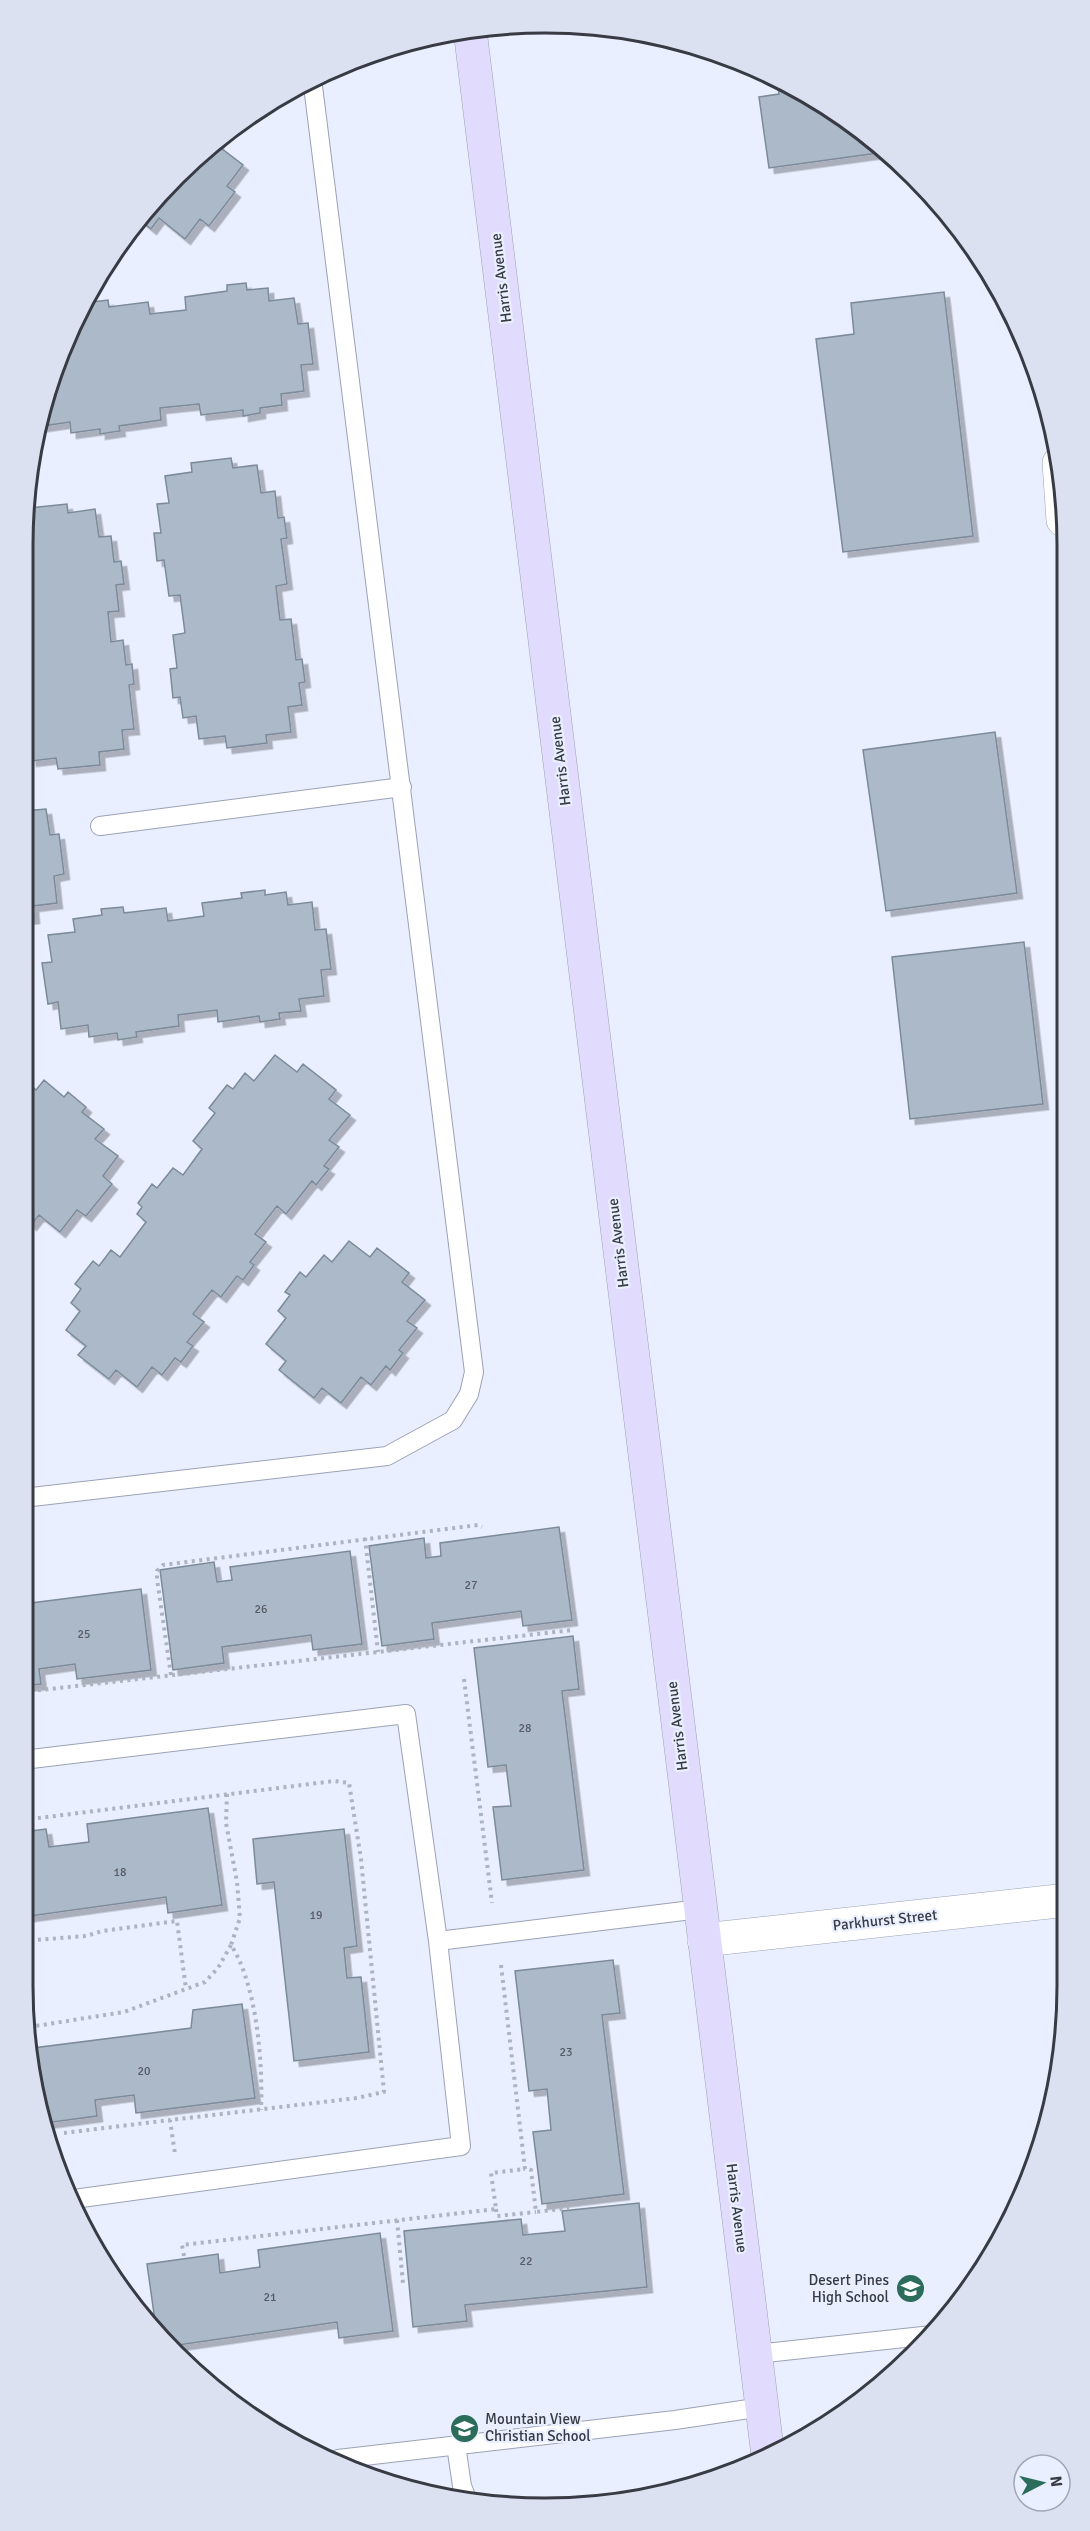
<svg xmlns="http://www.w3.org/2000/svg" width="1090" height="2531" font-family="Signika,sans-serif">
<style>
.building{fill:#abb9c9;stroke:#7c8a99;stroke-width:1.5;filter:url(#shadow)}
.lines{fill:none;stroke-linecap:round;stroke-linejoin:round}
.lane-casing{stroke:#9ba2b4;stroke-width:20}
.street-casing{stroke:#9ba2b4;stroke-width:34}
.secondary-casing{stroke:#9ba2b4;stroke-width:34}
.path{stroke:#aeb3c0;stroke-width:4;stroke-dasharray:3 4.5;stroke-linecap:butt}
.lane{stroke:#fff;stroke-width:18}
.street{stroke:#fff;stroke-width:33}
.secondary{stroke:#e1dcfe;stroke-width:33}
.labels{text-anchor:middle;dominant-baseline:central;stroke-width:4.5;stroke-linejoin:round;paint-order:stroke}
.number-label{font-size:12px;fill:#555a64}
.street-label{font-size:15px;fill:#383b43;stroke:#e9efff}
.poi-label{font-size:15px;fill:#383b43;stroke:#e9efff;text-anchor:end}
.rim{fill:none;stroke:#383b43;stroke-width:3}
</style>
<defs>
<filter id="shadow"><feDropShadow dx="5.5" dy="5.5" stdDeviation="0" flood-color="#0004"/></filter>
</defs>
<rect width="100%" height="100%" fill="#e9efff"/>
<!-- building -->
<path class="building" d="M777,82L836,111L878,148V153L769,168L759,97L779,94Z
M223,134L217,145L243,165L227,186L235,192L209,226L200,219L185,239L159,218L151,229L139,219L152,200Z
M246,283L247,290L268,288L269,301L294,298L298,324L308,323L313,364L301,365L304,391L281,394L282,405L260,408V413L243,416V410L201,415L199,404L160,408L161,420L119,426L120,431L100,434V429L71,433L70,422L42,426L50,377L84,303L108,300L109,307L148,302L150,314L186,310L185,297L227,291V285Z
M944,292L973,536L843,552L816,339L854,334L851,303Z
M231,458L233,468L257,465L261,493L275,491L278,518L284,517L287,538L281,539L287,584L276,586L280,620L291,619L296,660L302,659L305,682L299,683L302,705L288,707L291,732L266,735L267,743L227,748L225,736L199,739L196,716L183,718L180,697L173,698L170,669L177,668L173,635L185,633L180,595L169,596L164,560L157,561L154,533H161L157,504L169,503L165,476L192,472L191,463Z
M67,504L68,513L95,509L99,537L111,536L114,562L121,561L124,584L116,585L119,611L108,612L111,642L123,640L126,665L132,664L134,684L129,685L134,729L122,730L124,749L99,752L100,765L58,769L56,758L31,761L29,742L23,743V545L29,508Z
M995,732L1017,893L886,911L863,750Z
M46,809L50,835L59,834L64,874L54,876L57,903L33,906L34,918L23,919V811Z
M265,890V895L286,892L288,905L312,902L315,930L326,929L331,969L321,970L324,996L299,999L301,1011L279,1013L280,1019L260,1022L259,1016L218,1022L217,1010L178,1015L179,1026L136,1032L137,1037L118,1040L117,1033L89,1037L88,1025L61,1029L58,1002L48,1004L42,963L52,962L48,935L75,932L73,919L102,915L101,909L123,907L124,913L166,908L168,921L204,916L202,903L242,898L241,893Z
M1024,942L1043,1104L910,1119L892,957Z
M275,1055L297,1072L303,1064L336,1090L329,1099L350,1115L329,1140L339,1147L324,1166L329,1169L316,1185L312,1181L286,1214L277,1206L255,1234L266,1242L250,1262L254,1265L243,1280L237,1276L221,1297L212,1290L193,1314L204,1322L187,1342L193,1346L181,1362L175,1358L162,1375L152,1367L137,1387L116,1370L109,1379L78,1355L86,1346L66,1330L80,1311L71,1303L81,1289L75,1284L93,1261L99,1266L111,1250L120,1257L146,1222L137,1214L142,1207L138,1203L152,1184L157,1188L173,1168L183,1175L202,1149L193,1141L215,1113L209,1108L227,1085L233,1089L245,1073L254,1081Z
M23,1079L36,1090L44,1080L64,1097L68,1092L86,1107L82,1112L104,1129L95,1139L118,1156L103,1176L112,1184L86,1216L77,1210L60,1232L39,1215L31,1225L23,1218Z
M349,1241L370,1257L377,1248L409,1273L402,1282L425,1300L407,1321L417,1328L399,1350L403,1353L390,1370L386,1366L371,1385L361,1377L341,1403L322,1388L314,1398L279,1370L286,1361L266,1344L286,1318L278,1311L290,1295L285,1292L300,1272L306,1277L324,1255L332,1262Z
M559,1527L572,1620L523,1626L521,1611L432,1623L434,1639L382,1646L369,1546L424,1538L426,1558L441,1556L440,1543Z
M350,1551L362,1644L313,1650L311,1635L222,1647L224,1663L173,1670L160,1570L214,1562L217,1582L232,1580L230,1567Z
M141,1589L151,1670L77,1679L75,1664L39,1669L41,1684L23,1686V1604Z
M573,1636L579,1689L562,1691L584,1870L502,1880L493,1807L511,1806L506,1765L488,1767L474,1648Z
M208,1808L222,1905L168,1913L166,1897L23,1917V1832L46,1829L49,1847L89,1842L87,1824Z
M344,1829L357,1946L344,1948L347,1978L361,1977L369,2052L294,2061L274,1882L257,1884L253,1839Z
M613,1960L620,2013L602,2015L624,2194L542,2204L533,2132L551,2130L547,2089L529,2091L515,1971Z
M242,2004L255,2098L136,2113L134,2095L95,2100L97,2116L45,2123L33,2048L191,2028L193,2010Z
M639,2203L647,2287L465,2305L467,2321L413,2327L404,2231L521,2219L523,2235L565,2231L562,2211Z
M380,2233L393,2331L339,2338L337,2322L171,2346L157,2335L147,2264L218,2254L220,2273L260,2267L258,2250Z"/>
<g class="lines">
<defs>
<path id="lane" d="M100,826L402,787
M23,1498L387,1456L453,1420L469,1394L474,1372L312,78
M23,1760L406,1714L438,1941L700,1909
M74,2207V2199L461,2146L438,1941
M756,2354L932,2335
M456,2445L462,2486L467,2499
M338,2459L675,2420L762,2407"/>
<path id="street" d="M1059,463L1063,520
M704,1940L1067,1900"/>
<path id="secondary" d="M470,30L768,2456"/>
</defs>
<!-- lane casing -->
<use href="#lane" class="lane-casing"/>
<!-- street casing -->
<use href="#street" class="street-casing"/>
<!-- secondary casing -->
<use href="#secondary" class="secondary-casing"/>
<!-- path -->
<path class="path" d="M365,1538L378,1652
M171,1675L157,1579V1571L163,1565L478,1525L482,1527
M464,1679L492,1903
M23,1692L573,1630
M227,1794L226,1823L237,1882L240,1918L231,1945C257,1985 263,2063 261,2110
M23,1820L334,1781L349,1783L361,1859L384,2092L357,2098L170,2120L175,2154
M23,1941L86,1936L102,1931L177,1921L186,1989
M501,1965L525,2169L531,2170L536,2212L569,2208
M29,2027L124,2012L186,1989L205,1982L218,1968L231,1945
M64,2133L170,2120
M496,2209L497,2216L536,2212
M397,2220L403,2283
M184,2256L182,2245L496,2209L491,2173L525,2169"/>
<!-- lane -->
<use href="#lane" class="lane"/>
<!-- street -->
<use href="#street" class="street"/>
<!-- secondary -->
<use href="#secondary" class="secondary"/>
</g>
<!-- icons -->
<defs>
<symbol id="school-disc" viewBox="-11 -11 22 22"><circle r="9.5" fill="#2c6c5a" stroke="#e9efff"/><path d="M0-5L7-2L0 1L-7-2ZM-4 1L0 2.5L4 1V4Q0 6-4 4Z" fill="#fff"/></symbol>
</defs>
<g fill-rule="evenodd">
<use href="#school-disc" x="894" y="2272" width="33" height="33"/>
<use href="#school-disc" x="448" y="2412" width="33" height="33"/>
</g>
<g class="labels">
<!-- number labels -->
<g class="number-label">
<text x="471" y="1585">27</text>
<text x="261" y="1609">26</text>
<text x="84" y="1634">25</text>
<text x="525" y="1728">28</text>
<text x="120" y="1872">18</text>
<text x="316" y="1915">19</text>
<text x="566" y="2052">23</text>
<text x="144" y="2071">20</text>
<text x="526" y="2261">22</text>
<text x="270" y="2297">21</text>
</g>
<!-- street labels -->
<g class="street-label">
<text transform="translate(501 278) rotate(-97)">Harris Avenue</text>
<text transform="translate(560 761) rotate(-97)">Harris Avenue</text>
<text transform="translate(618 1243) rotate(-97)">Harris Avenue</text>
<text transform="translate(677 1726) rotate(-97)">Harris Avenue</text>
<text transform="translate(885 1920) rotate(-6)">Parkhurst Street</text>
<text transform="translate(737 2208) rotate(83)">Harris Avenue</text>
</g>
<!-- poi labels -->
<g class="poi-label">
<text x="889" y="2280">Desert Pines<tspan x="889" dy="17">High School</tspan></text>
<text x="485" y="2419" text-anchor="start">Mountain View<tspan x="485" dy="17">Christian School</tspan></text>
</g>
</g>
<!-- crop -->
<path d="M0 0H1090V2531H0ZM545 33H545A512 512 0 0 1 1057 545V1986A512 512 0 0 1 545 2498H545A512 512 0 0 1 33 1986V545A512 512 0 0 1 545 33Z" fill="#dbe1f0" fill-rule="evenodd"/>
<path class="rim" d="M545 33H545A512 512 0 0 1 1057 545V1986A512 512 0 0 1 545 2498H545A512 512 0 0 1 33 1986V545A512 512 0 0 1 545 33Z"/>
<!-- north arrow -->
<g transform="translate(1042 2483) rotate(83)"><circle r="28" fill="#e9efff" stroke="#a2a7b4" stroke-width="1.5"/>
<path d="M0-4.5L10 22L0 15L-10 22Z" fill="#2c6c5a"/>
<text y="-9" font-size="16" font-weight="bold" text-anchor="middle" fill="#383b43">N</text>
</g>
</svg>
